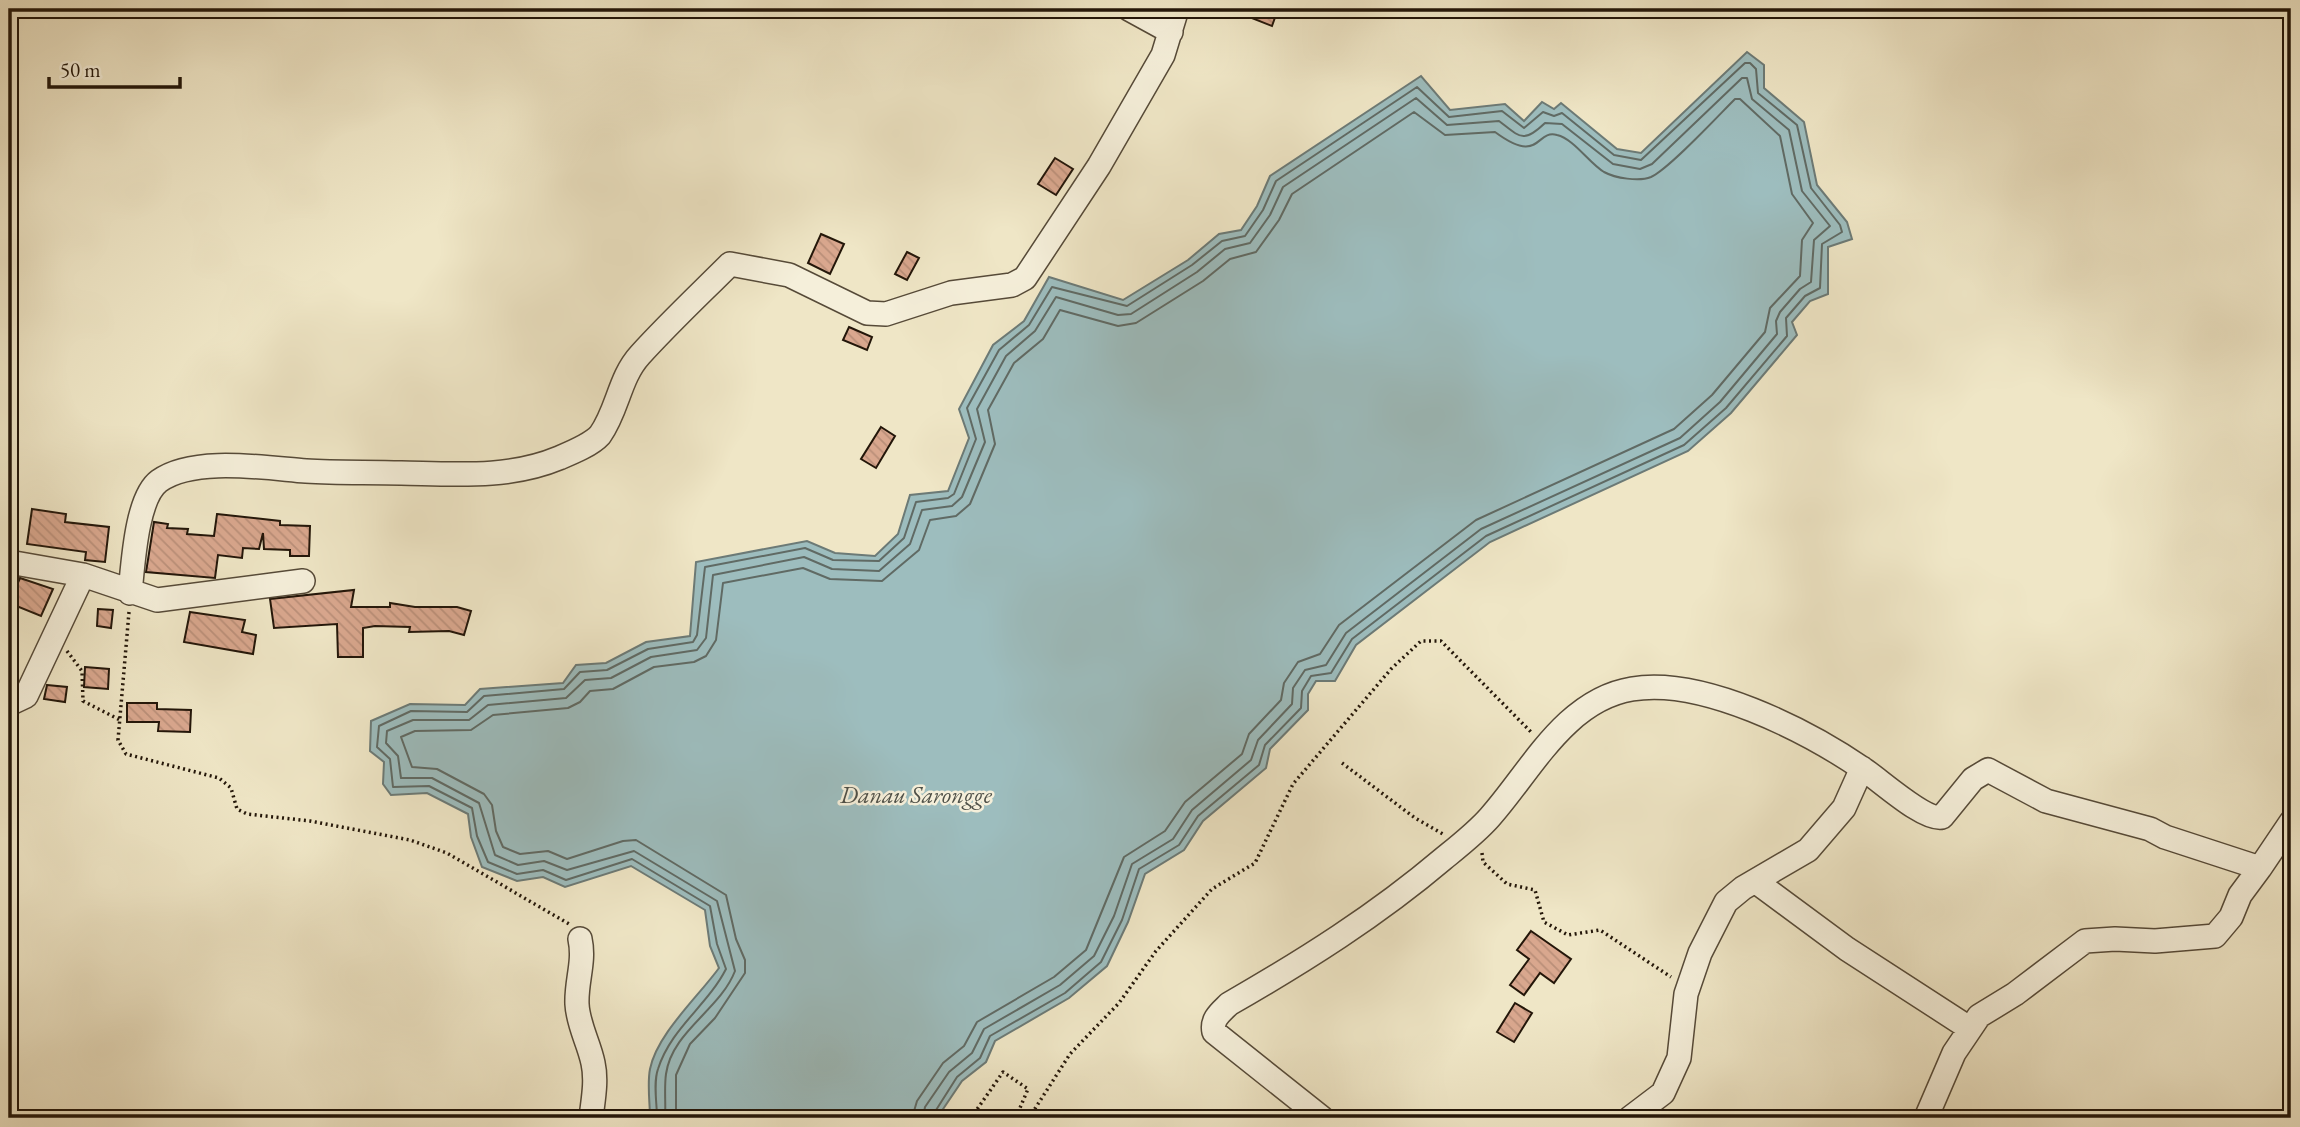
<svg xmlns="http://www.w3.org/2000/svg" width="2300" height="1127" font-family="'EB Garamond',serif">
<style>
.water{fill:#9dbdbe;stroke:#6c7a76;stroke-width:2}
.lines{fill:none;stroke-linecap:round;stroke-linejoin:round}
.shore{stroke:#606a64;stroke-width:2}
.building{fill:url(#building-back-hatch);stroke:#231609;stroke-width:2}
.minor-casing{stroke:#564a38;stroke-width:26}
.path{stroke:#231609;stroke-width:3.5;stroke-dasharray:2 3.5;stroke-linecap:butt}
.minor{stroke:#f5efda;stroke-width:23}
.labels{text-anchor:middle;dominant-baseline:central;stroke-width:5;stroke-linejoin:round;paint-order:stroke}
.water-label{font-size:24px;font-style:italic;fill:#4e5048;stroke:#f5efda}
</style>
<defs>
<pattern id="building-back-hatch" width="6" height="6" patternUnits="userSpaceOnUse" patternTransform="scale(1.75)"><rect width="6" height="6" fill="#d9a78e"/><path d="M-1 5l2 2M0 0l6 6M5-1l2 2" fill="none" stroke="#ba8f79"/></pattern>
</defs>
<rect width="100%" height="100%" fill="#efe6c6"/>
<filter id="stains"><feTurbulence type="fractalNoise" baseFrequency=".00286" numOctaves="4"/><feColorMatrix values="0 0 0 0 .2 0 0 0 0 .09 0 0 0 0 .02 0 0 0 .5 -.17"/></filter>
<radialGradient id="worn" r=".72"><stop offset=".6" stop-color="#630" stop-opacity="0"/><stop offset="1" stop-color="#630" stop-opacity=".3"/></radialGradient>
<!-- water -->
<path class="water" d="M1747,52L1764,65V88L1804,122L1817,185L1847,222L1852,239L1828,247V294L1810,301L1792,322L1797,335L1731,413L1688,451L1490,542L1356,645L1335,681H1316L1308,694V710L1270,749L1266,768L1203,821L1184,850L1145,874L1128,922L1107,966L1069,998L995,1041L986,1062L962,1081L937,1118H650C650,1103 647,1084 650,1069C657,1034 698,997 719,968L710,946L705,910L631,866L565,887L543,877L517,881L482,867L471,837L468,814L427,793L391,795L383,784L384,762L370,751L371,721L410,704L465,705L480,689L563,683L576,665L606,663L646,642L690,636L696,562L807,541L835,553L875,556L898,534L910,495L948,491L969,438L959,409L993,345L1024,321L1049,277L1123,300L1188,260L1219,234L1241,230L1257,206L1270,176L1421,76L1450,110L1505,104L1524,121L1542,102L1554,109L1561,103L1617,149L1641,153Z"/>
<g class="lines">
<!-- shore -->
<path class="shore" d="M657,1118C657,1103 653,1083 658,1069C671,1028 707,1006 726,969L717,944L710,906L632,859L566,880L543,870L517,874L488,862L477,836L472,808L429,786L393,787L390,759L377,747L379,726L411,711L467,712L484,696L564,689L580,672L607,670L648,649L693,642L697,635L705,567L805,548L833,560L879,561L904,538L916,502L948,498L954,494L976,439L967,408L999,350L1029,325L1052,287L1127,306L1192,265L1222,241L1245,236L1263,210L1276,181L1417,87L1449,117L1502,111L1524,128L1543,112L1554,116L1562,113L1614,155L1641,160L1745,63H1750L1756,69L1758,93L1797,125L1811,188L1840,225L1842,232L1822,244L1820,288L1805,296L1786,318L1787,336L1726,408L1684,445L1486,536L1352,639L1331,673L1311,676L1302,691L1301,708L1265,745L1259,765L1198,816L1179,845L1139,869L1122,920L1101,962L1065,993L990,1036L980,1058L957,1077L931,1118
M665,1118C666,1104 664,1088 666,1074C672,1031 720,1010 735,971L717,901L634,851L567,870L544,861L518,865L495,855L479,803L432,778H401L398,756L386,743L387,731L413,720H469L488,705L566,698L585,680L611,678L651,657L697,650L706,638L713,575L804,557L832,569L879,571L910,544L922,510L952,506L962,497L985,442L977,409L1006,356L1035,331L1056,297L1118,315L1131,314L1197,272L1225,249L1250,243L1270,215L1283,187L1416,98L1447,125L1499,121C1520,137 1523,144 1545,123L1562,124L1613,164L1640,169L1652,164L1742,78H1747L1752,99L1789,130L1802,191L1830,226L1814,240L1811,282L1800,289L1780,312L1776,321L1777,334L1720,402L1680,438L1481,529L1346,633L1326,665L1305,670L1293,688L1292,704L1258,740L1251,760L1192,810L1173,839L1132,864L1114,916L1094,956L1060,985L984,1029L972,1053L949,1072L925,1107L923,1118
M676,1118V1075L690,1044L715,1018L745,973V960L736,939L726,895L636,840L623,841L567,859L548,851L520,854L503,847L496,831L492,805L484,794L437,769L412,767L401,737L415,731L471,730L493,715L568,708L580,702L590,691L613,689L654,667L694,662L706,656L716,640L723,583L803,568L830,579L882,581L919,550L930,520L956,516L970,504L995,444L988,410L1014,363L1043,339L1060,310L1118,326L1136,323L1203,281L1230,259L1256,252L1279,220L1292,194L1414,112L1445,135L1495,132C1541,166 1535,129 1557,135C1574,139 1589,163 1604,172C1615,178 1639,182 1651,177C1669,169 1718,116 1735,99H1740L1780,136L1792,194L1813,223L1802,240L1800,276L1770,308L1765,332L1712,395L1674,429L1476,520L1339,625L1320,654L1298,662L1284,683L1281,700L1249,734L1242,754L1185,802L1165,831L1124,857L1086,950L1054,977L977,1022L964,1046L943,1063L917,1101L912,1118"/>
</g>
<!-- building -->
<path class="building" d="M1229,9H1278L1272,26Z
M1055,158L1073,169L1056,195L1038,184Z
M821,234L844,244L830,274L808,263Z
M907,252L919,258L907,280L895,274Z
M849,327L872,337L867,350L843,340Z
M881,427L895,436L876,468L861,459Z
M32,509L66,514L65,522L109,527L105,562L85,560L86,552L27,544Z
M217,514L280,521V525L310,526L309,556H290V550L264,549L263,533L259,549L243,548L242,558L218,555L215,578L146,572L154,522L168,524L167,528L188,529L187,534L214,536Z
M20,578L53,589L41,616L9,603Z
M354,590L351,607H390V603L415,607H457L471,611L464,635L449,631L409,632L410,627L375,626L363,628V657H338L337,624L274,628L270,599Z
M98,609L113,610L111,628L97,626Z
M190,612L245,620L242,632L256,635L253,654L184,642Z
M85,667L109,669L108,689L84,687Z
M47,685L67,687L65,702L44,699Z
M127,703H157V709L191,710L190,732L158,731L159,722H127Z
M1531,931L1571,959L1554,983L1540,973L1524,995L1510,985L1529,959L1517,950Z
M1515,1003L1532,1013L1514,1042L1497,1032Z"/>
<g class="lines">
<defs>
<path id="minor" d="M1129,9L1171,32
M9,562L83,575L157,600L303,581
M130,593C133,566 136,498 159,481C193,456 266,468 306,471C337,473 369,472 401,473C454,474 509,479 559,458C571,453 591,445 600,435C618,410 619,378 640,355C669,323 700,294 730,264L789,275L867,313L886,314L951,293L1012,285L1025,278L1099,166L1163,55L1177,9
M9,704L26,696L83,575
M1755,881L1847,949L1969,1028
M580,939C585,962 576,981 577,1004C578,1025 589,1043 593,1063C597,1081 593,1100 591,1118
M1322,1118L1214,1032C1211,1019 1221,1012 1229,1004C1304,961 1377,915 1443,859C1459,846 1477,832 1490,817C1531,771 1565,700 1632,689C1702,677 1806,730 1863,769C1879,779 1924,821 1942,817L1973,779L1988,770L2046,801L2150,829L2165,837L2260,868L2291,822
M1630,1118L1663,1093L1679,1058L1686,994L1700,953L1726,902L1743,888L1808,850L1844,808L1862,768
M1926,1118L1954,1053L1979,1016L2015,994L2085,941L2115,939L2155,941L2215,936L2231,917L2240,895L2260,868"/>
</defs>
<!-- minor casing -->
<use href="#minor" class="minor-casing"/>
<!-- path -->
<path class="path" d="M129,612L118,740L126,754L219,778L231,788L237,809L247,814L310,821L410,840L447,853L569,924
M67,651L82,671L83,701L120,720
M1342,763L1415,818L1443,834
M1482,853L1483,862L1507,884L1535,890L1544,922L1568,935L1600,930L1671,977
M971,1118L1003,1072L1028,1089L1017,1115L1029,1118L1070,1054L1119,1003L1156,951L1212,889L1255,863L1293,784L1391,669L1421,641H1441L1532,733"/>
<!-- minor -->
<use href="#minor" class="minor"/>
</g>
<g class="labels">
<!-- water labels -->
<g class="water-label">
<text x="916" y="794">Danau Sarongge</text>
</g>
</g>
<!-- margin -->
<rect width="2300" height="1127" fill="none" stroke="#efe6c6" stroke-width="35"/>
<rect x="10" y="10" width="2279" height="1106" fill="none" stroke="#231609" stroke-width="3.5"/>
<rect x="18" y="18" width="2265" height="1092" fill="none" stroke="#231609" stroke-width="2"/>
<!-- scale -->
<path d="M49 77v10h131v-10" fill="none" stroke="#231609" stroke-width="3.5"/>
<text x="60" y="77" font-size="21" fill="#231609" stroke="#f5efda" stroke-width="5" paint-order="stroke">50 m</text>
<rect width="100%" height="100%" filter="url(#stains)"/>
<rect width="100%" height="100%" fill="url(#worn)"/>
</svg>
